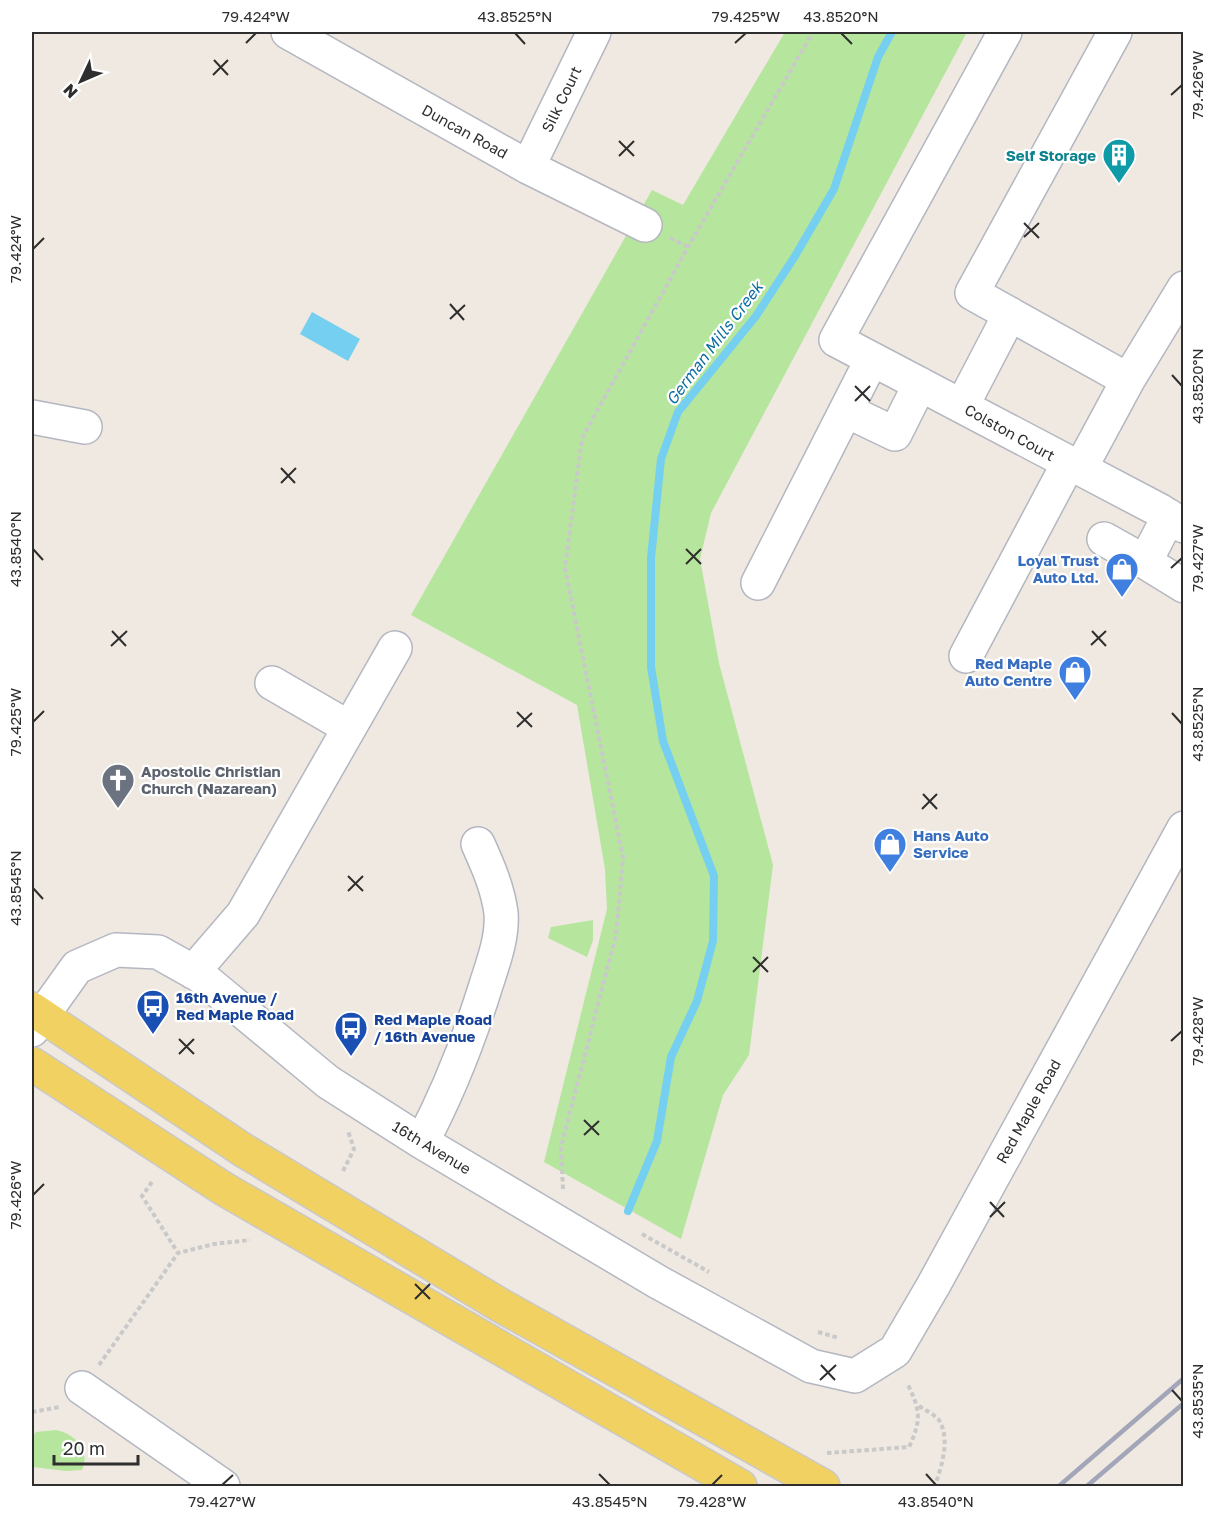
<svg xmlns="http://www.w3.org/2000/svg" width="1215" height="1518" font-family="'Golos Text',sans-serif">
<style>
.green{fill:#b6e59e}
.water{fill:#75cff0}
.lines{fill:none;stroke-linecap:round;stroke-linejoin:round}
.stream{stroke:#75cff0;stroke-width:8}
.minor-casing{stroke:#b4b7c1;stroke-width:36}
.major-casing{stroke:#c9c9c9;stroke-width:36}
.path{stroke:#c9c9c9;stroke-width:4;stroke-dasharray:4.5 3;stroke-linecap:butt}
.minor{stroke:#fff;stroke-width:33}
.major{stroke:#f2d163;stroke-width:33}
.rail{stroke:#a3a6b8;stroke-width:4.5}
.ticks{fill:none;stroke:#2e2e2e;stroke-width:2}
.labels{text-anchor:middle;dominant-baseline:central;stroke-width:4.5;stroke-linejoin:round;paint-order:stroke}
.street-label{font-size:15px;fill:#2e2e2e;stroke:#fff}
.culture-label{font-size:15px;font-weight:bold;fill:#0d838f;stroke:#fff;text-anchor:end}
.shop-label{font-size:15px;font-weight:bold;fill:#366cbe;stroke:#fff;text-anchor:end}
.worship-label{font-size:15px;font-weight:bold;fill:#5b616d;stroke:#fff;text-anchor:start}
.transit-label{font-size:15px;font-weight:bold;fill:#164399;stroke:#fff;text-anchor:start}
.water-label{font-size:16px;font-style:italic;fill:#0d6fa3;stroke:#fff}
.neatline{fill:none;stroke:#2e2e2e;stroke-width:2}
.ticks-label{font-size:15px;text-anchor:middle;fill:#2e2e2e}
</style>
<rect width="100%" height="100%" fill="#efe9e1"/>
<!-- green -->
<path class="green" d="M785,32H967L711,513L700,559L719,663L773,865L749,1055L723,1095L681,1239L544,1162L607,909L605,869L577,705L411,615L652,190L683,205Z
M593,920V940L587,957L548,938L551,927Z
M56,1430C75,1434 91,1450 82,1470L66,1471L33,1467L32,1437L36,1432Z"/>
<!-- water -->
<path class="water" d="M312,312L360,339L348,361L300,334Z"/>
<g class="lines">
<!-- stream -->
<path class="stream" d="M628,1211L657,1141L671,1057L697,1001L713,941L714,876L663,741L651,667V558L661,459L678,412L756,316L795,256L834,189L878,57L892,32"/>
<defs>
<path id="minor" d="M288,32L528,167L645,225
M1005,32L836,340L1159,510L1184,526
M528,167L594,32
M1128,380L1184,288
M962,406L1010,314
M847,411L895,434L920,384
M32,417L85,427
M1080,469L1128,380L972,293L1115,32
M1104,539L1145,562L1169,516
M1145,562L1184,586
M758,583L872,359
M966,656L1068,464
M272,683L348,727
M193,972L243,914L395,648
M32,1030L77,967L116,950L158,952L199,975L328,1082L422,1142L658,1282L811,1366L855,1376L895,1351L933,1286L1184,828
M422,1142C449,1091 469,1040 486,985C493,963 503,937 501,913C498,889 488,866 478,844
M82,1388L223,1486"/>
<path id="major" d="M32,1009L243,1150L500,1305L823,1486
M32,1064L224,1189L740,1486"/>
</defs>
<!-- minor casing -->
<use href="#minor" class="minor-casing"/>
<!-- major casing -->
<use href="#major" class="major-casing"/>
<!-- path -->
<path class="path" d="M670,238L688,247
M343,1171L354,1149L348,1131
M152,1182L142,1196L178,1253
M563,1189L561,1147L616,935L623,857L565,568L582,438L688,247L813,32
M642,1234L709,1272
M818,1332L839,1338
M99,1365L178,1253L214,1244L250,1240
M919,1406C925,1410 935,1415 939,1420C951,1440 941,1467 935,1486
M32,1412L60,1407
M827,1453L909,1447C921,1421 921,1411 908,1385"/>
<!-- minor -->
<use href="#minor" class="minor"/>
<!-- major -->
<use href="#major" class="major"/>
<!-- rail -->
<path class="rail" d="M1059,1486L1184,1378
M1087,1486L1184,1403"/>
</g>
<!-- ticks -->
<path class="ticks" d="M515,33L525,44M841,33L852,44M246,43L256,33M735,43L746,33M214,60L228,75M213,75L228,60M1171,95L1182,85M619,141L634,156M619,156L634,141M1024,223L1039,238M1024,237L1039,223M33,249L44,238M450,304L464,320M450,319L465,305M1172,375L1182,386M855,386L870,401M855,401L870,386M281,468L295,483M281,483L296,468M33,549L43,560M686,549L701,564M686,564L701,549M1171,568L1182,558M112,631L126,646M1092,631L1106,646M1091,645L1106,631M111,646L127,631M517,712L532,727M1172,713L1182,724M33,722L44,711M517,727L532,713M923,794L937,809M922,809L937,794M348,876L363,891M33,888L43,899M348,891L363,876M753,957L768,972M753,972L768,957M179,1039L194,1054M1171,1041L1182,1031M179,1054L194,1039M584,1120L599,1135M584,1135L599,1121M33,1195L44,1184M990,1202L1004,1217M990,1217L1005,1202M415,1284L430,1299M415,1299L430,1284M821,1365L835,1380M820,1380L836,1365M1172,1390L1182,1401M599,1474L610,1485M926,1474L936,1485M222,1485L233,1475M712,1485L722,1475"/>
<!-- icons -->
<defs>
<symbol id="building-pin" viewBox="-11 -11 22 30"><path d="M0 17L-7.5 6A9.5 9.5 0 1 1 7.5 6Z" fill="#0f9aa8" stroke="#fff"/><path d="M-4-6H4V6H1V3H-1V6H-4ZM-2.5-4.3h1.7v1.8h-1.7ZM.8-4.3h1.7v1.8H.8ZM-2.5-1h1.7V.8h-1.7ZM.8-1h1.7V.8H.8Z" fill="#fff"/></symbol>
<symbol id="shop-pin" viewBox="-11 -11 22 30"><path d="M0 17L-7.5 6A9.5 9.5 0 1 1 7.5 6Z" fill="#3f7fe0" stroke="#fff"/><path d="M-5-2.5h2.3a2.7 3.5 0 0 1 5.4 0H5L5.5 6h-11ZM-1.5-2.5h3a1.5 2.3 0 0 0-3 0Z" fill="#fff"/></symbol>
<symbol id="church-pin" viewBox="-11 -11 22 30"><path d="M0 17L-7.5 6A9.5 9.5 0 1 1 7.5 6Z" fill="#6b7280" stroke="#fff"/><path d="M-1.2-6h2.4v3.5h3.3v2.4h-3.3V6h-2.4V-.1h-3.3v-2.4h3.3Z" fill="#fff"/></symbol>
<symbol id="bus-pin" viewBox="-11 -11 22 30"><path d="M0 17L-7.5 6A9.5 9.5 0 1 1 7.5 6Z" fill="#1a4fb4" stroke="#fff"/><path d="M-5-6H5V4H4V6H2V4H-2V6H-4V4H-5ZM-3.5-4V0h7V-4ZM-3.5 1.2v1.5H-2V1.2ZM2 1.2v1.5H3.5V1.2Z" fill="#fff"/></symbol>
</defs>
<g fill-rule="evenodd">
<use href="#building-pin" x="1100" y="136" width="38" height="52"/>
<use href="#shop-pin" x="1103" y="550" width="38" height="52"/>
<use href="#shop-pin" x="1056" y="653" width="38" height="52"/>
<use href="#church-pin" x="99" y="761" width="38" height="52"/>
<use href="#shop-pin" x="871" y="825" width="38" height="52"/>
<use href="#bus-pin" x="134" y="987" width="38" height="52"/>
<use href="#bus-pin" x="332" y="1009" width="38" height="52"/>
</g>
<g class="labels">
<!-- street labels -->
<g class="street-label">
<text transform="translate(561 99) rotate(-64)">Silk Court</text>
<text transform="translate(465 131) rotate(29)">Duncan Road</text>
<text transform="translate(1010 432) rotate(29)">Colston Court</text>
<text transform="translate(1028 1111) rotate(-61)">Red Maple Road</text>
<text transform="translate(432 1147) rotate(31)">16th Avenue</text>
</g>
<!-- culture labels -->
<g class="culture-label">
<text x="1096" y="155">Self Storage</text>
</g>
<!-- shop labels -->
<g class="shop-label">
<text x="1099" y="560">Loyal Trust<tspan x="1099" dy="17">Auto Ltd.</tspan></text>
<text x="1052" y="663">Red Maple<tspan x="1052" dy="17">Auto Centre</tspan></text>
<text x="913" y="835" text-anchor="start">Hans Auto<tspan x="913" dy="17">Service</tspan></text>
</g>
<!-- worship labels -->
<g class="worship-label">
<text x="141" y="771">Apostolic Christian<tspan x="141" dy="17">Church (Nazarean)</tspan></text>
</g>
<!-- transit labels -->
<g class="transit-label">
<text x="176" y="997">16th Avenue /<tspan x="176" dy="17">Red Maple Road</tspan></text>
<text x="374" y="1019">Red Maple Road<tspan x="374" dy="17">/ 16th Avenue</tspan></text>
</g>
<!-- water labels -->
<g class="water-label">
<text transform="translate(714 343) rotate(-53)">German Mills Creek</text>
</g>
</g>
<!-- border -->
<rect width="1215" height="1518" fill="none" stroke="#ffffff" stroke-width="66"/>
<!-- north arrow -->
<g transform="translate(81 81) rotate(226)" stroke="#ffffff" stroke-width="4.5" paint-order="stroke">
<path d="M0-4.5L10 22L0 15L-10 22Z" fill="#2e2e2e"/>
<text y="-9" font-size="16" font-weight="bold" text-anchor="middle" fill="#2e2e2e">N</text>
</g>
<!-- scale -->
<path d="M54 1455v9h84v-9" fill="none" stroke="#2e2e2e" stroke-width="3"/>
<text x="63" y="1455" font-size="18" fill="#2e2e2e" stroke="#ffffff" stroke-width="4.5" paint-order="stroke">20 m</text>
<rect x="33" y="33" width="1149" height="1452" class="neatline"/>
<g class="ticks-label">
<text x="256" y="22">79.424°W</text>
<text x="515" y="22">43.8525°N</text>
<text x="746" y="22">79.425°W</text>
<text x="841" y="22">43.8520°N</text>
<text transform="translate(1198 85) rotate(-90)" y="5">79.426°W</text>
<text transform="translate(16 249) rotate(-90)" y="5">79.424°W</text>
<text transform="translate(1198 386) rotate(-90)" y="5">43.8520°N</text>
<text transform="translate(16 549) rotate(-90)" y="5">43.8540°N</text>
<text transform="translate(1198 558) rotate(-90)" y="5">79.427°W</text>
<text transform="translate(16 722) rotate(-90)" y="5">79.425°W</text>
<text transform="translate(1198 724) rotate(-90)" y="5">43.8525°N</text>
<text transform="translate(16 888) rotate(-90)" y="5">43.8545°N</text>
<text transform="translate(1198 1031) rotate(-90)" y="5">79.428°W</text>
<text transform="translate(16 1195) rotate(-90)" y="5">79.426°W</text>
<text transform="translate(1198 1401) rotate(-90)" y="5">43.8535°N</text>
<text x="222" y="1507">79.427°W</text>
<text x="610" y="1507">43.8545°N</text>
<text x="712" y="1507">79.428°W</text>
<text x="936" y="1507">43.8540°N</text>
</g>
</svg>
